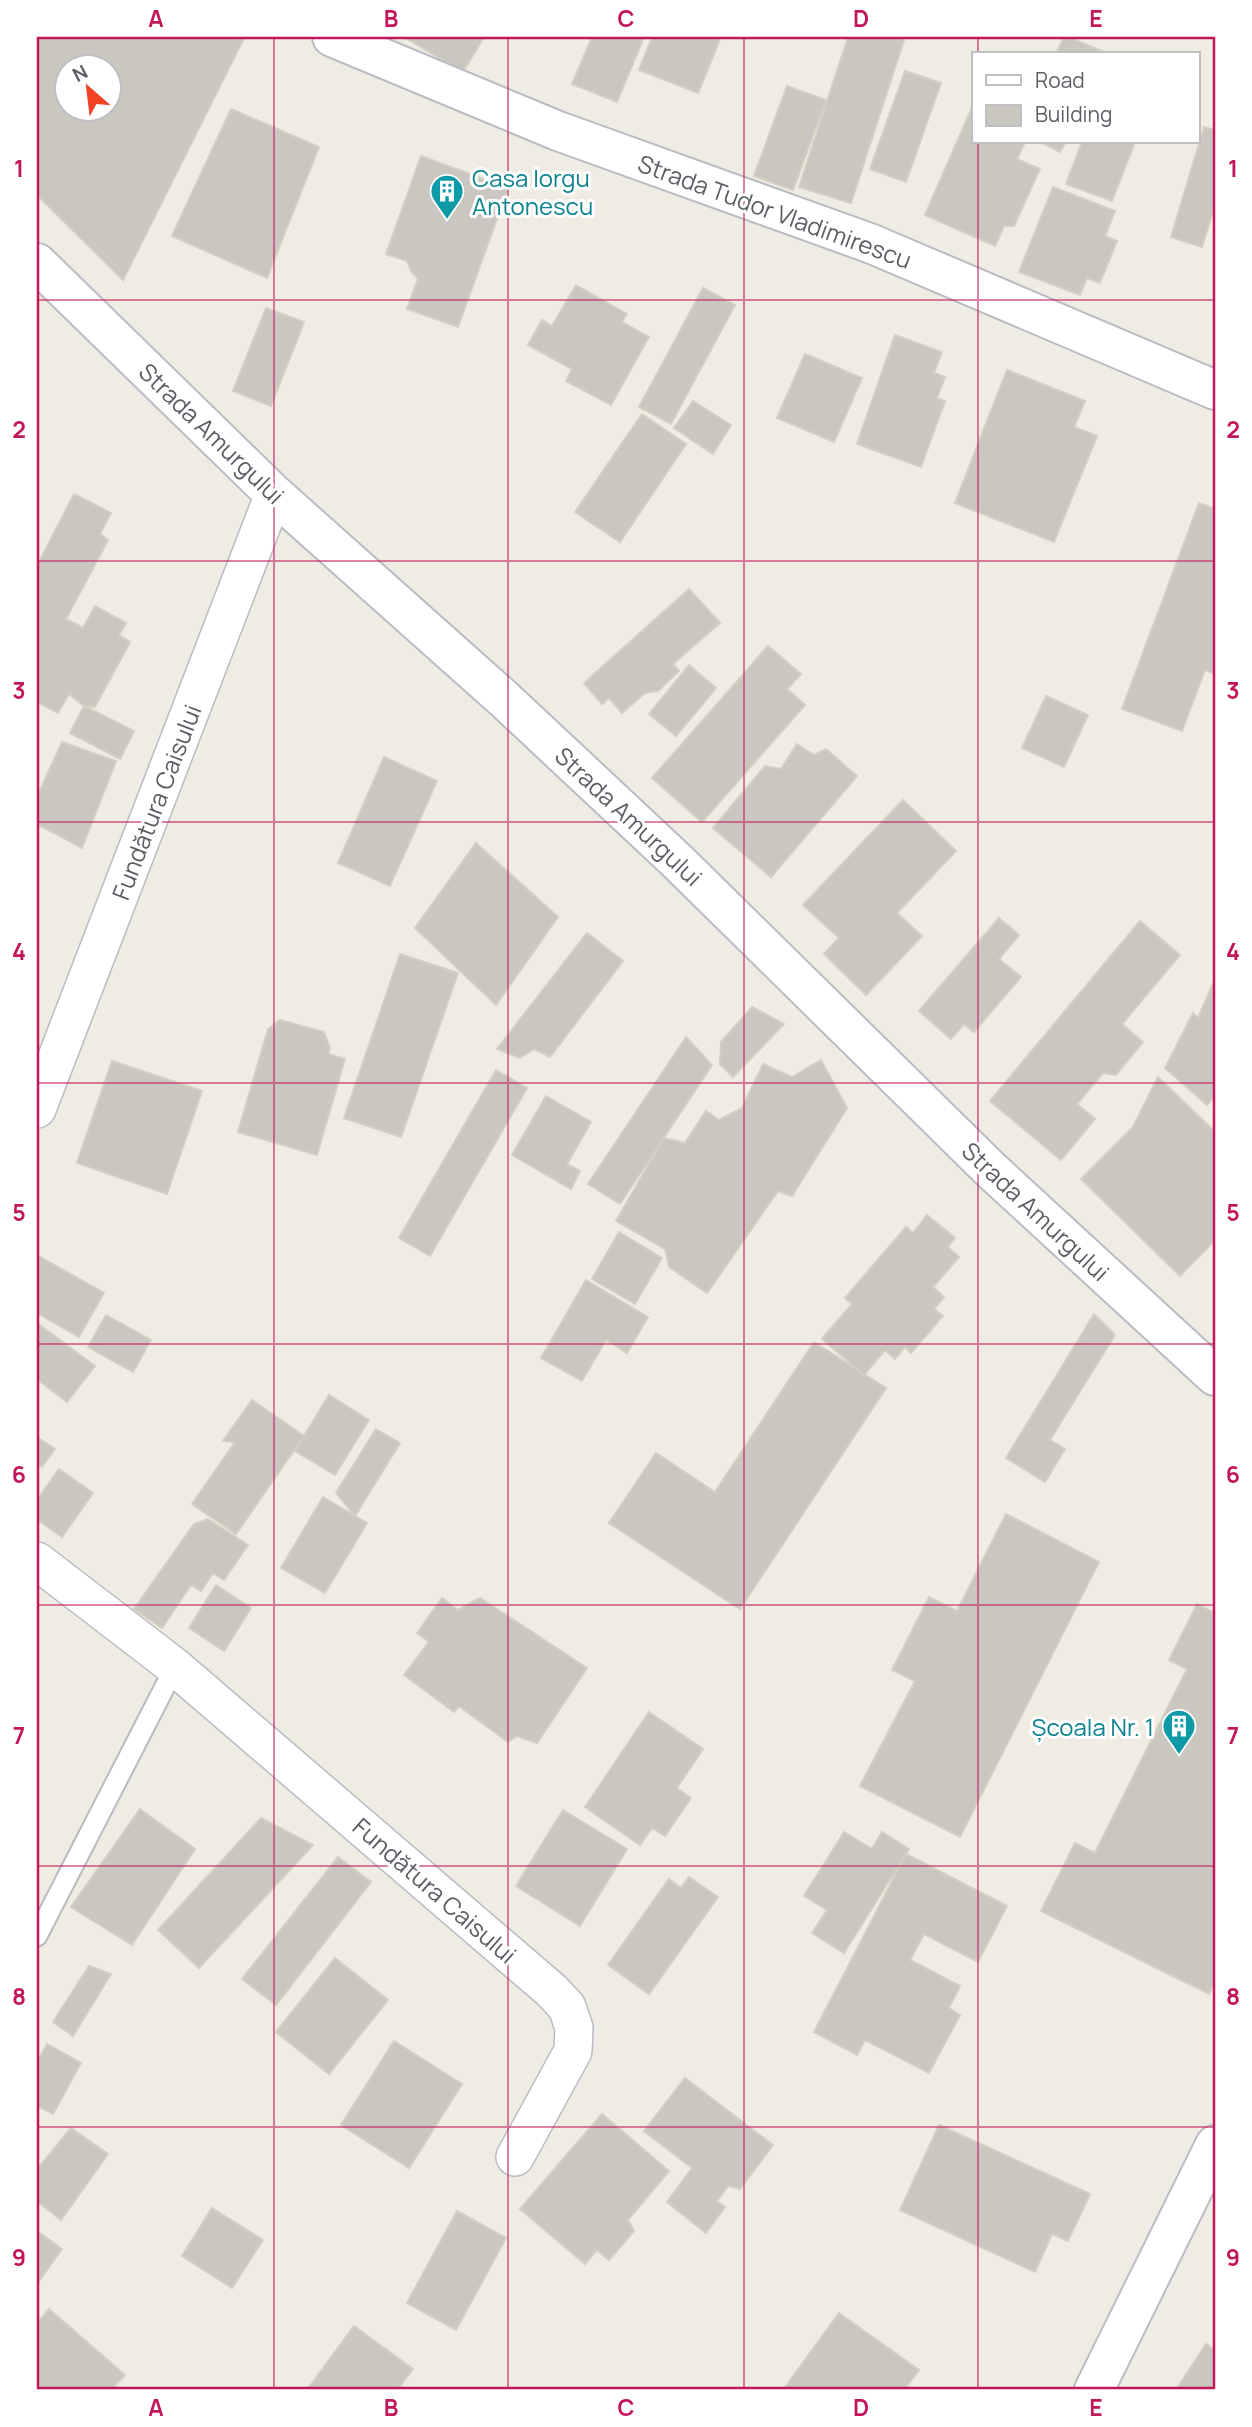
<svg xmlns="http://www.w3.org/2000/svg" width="1252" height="2427" font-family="Manrope,sans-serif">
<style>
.building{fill:#cac7c0;stroke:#d4cfc1;stroke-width:2;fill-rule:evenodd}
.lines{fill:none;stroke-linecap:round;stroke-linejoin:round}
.lane-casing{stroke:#b8bbc0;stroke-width:23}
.street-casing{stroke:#b8bbc0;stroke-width:40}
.secondary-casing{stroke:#b9bcc2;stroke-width:42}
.lane{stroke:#fff;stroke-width:19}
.street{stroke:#fff;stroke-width:37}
.secondary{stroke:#fff;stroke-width:38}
.grid{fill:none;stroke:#c2185b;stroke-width:2;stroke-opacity:0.55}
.labels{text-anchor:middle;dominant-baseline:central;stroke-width:6;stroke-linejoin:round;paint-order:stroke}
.culture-label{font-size:24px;fill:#0d838f;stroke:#fff;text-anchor:start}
.street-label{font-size:24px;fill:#5b5f65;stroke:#fff}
.neatline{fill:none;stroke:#c2185b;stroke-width:2.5}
.grid-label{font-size:23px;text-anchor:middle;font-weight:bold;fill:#c2185b}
</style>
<rect width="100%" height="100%" fill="#efede3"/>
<!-- building -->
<path class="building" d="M37,37H234L243,40L123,280L37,195ZM66,66H108V108H66Z
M404,37H484L463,72Z
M592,37H644L617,102L572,84Z
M652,37H721L698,93L639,70Z
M848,37H905L851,203L799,187Z
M1064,37H1068L1104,52L1103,54H1056Z
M905,71L941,83L906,182L870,169Z
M787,86L826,100L793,190L754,176Z
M974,103V142H1025L1017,159L1040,169L1014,226H1004L995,246L925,215Z
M231,109L319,147L267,278L172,236Z
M1204,127L1215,130V205L1202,247L1171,237Z
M1041,142H1066L1060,152Z
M1082,142H1135L1112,201L1066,184Z
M421,156L508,188L458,327L407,309L418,279L411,271L407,261L386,254Z
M1053,187L1115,211L1105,236L1117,241L1100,283L1087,278L1080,295L1019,272Z
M576,285L627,314L622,322L649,337L611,405L566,381L572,369L528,345L542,320L552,326Z
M703,288L735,305L671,424L639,407Z
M266,308L304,322L271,406L233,391Z
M895,335L942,352L934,373L945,377L937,398L945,401L921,467L857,444Z
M805,354L862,378L834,442L777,418Z
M1007,370L1085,401L1074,427L1097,436L1054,542L955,503Z
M693,401L731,425L713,454L674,428Z
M642,414L686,444L620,542L575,512Z
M74,494L111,513L100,534L108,540L66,619L83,628L95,606L126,623L119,635L130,642L95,707L84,706L69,694L58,713L37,702V566Z
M1199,503L1215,509V674L1205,670L1182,731L1122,709Z
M689,589L720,623L673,664L679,671L658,691L645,693L622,713L609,698L602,704L584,683Z
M768,646L801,674L787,689L805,705L702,822L652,778Z
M689,665L716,688L676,736L649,714Z
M1046,696L1088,715L1064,767L1022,748Z
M84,706L134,731L120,759L70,733Z
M62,742L116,761L82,848L37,824V797Z
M797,744L814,755L826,749L857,776L771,877L713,828L765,766L781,769Z
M384,757L437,781L390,886L338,863Z
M903,800L956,851L897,913L922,936L866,995L824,954L839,938L803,905Z
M476,843L558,917L496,1005L415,928Z
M999,918L1019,935L999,959L1021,977L974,1032L964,1024L951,1039L919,1011Z
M1140,921L1180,955L1122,1024L1143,1042L1116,1075L1103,1073L1077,1104L1095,1119L1061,1160L990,1101Z
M587,933L623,961L550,1057L534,1049L520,1058L497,1049Z
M400,954L458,973L401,1137L344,1118Z
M1215,979V1096L1207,1105L1165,1068L1193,1013L1198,1018Z
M752,1007L784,1024L733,1077L720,1064L721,1042Z
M280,1020L324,1032L330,1048L328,1054L345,1059L317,1155L238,1132L268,1029Z
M686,1037L712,1065L620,1204L588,1184Z
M821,1060L847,1108L792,1196L778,1191L707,1293L669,1267L665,1249L616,1221L664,1138L685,1143L706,1111L719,1120L742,1108L763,1064L792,1077Z
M112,1061L202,1091L167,1194L77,1163Z
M496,1070L527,1088L430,1256L399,1238Z
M1158,1077L1215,1132V1240L1180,1276L1081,1179L1133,1127Z
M546,1096L591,1122L567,1164L580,1171L571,1189L512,1155Z
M927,1215L955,1238L948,1247L959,1257L933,1287L944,1297L934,1309L943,1316L911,1353L905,1347L895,1359L885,1350L864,1375L822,1339L852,1304L845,1298L906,1227L913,1233Z
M619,1232L662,1258L635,1304L592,1279Z
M37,1255L104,1293L79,1337L37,1313Z
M586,1280L648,1317L627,1353L606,1340L582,1381L541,1358Z
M1094,1314L1115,1335L1050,1440L1065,1449L1045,1482L1006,1458Z
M106,1315L151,1340L133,1372L88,1347Z
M37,1323L95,1366L67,1402L37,1379Z
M814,1342L886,1388L740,1609L609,1523L656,1453L715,1492Z
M329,1395L369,1420L335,1475L295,1451Z
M252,1400L304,1436L236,1534L192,1504L235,1442L223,1441Z
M376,1429L400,1443L355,1516L336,1493Z
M37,1437L55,1449L42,1467L37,1464Z
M59,1469L93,1493L62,1537L37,1519V1500Z
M323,1497L367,1523L325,1593L281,1568Z
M1006,1514L1099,1562L960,1837L860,1786L915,1681L892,1670L929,1597L957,1611Z
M208,1519L248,1545L224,1580L213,1573L201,1591L191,1585L162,1628L134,1609L194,1524Z
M216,1585L251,1608L224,1651L189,1628Z
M442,1598L458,1610L480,1598L587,1668L537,1743L517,1736L508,1742L459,1706L454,1712L404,1675L429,1642L417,1633Z
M1197,1604L1215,1613V1981L1209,1994L1041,1911L1075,1843L1095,1853L1187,1669L1169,1660Z
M649,1712L703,1749L677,1788L691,1798L665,1836L652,1828L640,1845L585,1807Z
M140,1809L195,1849L132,1945L71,1907Z
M563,1810L627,1849L580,1926L516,1886Z
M261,1818L313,1845L199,1968L158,1930Z
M844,1832L872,1849L882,1832L909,1849L844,1953L812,1933L827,1910L804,1896Z
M906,1854L1007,1906L978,1962L924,1934L910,1960L960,1986L949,2008L960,2015L929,2073L865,2040L857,2055L814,2032Z
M338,1857L371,1882L276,2005L242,1979Z
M689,1877L718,1897L649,1994L608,1965L669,1879L681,1888Z
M335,1958L388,2000L329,2074L276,2032Z
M89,1966L111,1974L73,2036L53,2022Z
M394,2041L462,2084L409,2168L341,2125Z
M47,2044L81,2063L53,2114L37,2106V2062Z
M685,2078L773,2145L740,2189L728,2186L717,2201L725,2207L706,2233L667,2202L692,2168L644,2131Z
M602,2114L669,2171L628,2220L634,2231L609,2260L597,2250L585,2264L520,2209Z
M939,2125L1090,2194L1068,2241L1052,2234L1035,2272L900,2210Z
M71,2128L108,2154L61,2220L37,2201V2169Z
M212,2208L263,2240L232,2288L182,2256Z
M457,2211L506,2238L456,2330L407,2303Z
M37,2231L62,2249L37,2284Z
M49,2309L125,2375L111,2390H37V2323Z
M839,2313L919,2370L904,2390H783Z
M354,2326L413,2369L397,2390H307Z
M1206,2344L1215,2350V2390H1176Z"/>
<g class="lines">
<defs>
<path id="lane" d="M37,1936L175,1667"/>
<path id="street" d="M37,1109L274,494
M37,1561L175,1667L551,1990L567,2007L574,2028L573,2051L515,2157"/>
<path id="secondary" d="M332,37L558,131L872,244L1215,390
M37,263L274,494L504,699L677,861L991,1170L1215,1376
M1094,2390L1215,2145"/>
</defs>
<!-- lane casing -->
<use href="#lane" class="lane-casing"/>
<!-- street casing -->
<use href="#street" class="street-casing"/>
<!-- secondary casing -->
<use href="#secondary" class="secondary-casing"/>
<!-- lane -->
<use href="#lane" class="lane"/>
<!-- street -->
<use href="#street" class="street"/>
<!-- secondary -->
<use href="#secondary" class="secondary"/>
</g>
<!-- grid -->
<path class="grid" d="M274,37V2390M508,37V2390M744,37V2390M978,37V54M978,142V2390M37,300H1215M37,561H1215M37,822H1215M37,1083H1215M37,1344H1215M37,1605H1215M37,1866H1215M37,2127H1215"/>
<!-- icons -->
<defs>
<symbol id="building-pin" viewBox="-11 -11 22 30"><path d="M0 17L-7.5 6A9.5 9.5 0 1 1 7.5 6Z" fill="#0f9aa8" stroke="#fff"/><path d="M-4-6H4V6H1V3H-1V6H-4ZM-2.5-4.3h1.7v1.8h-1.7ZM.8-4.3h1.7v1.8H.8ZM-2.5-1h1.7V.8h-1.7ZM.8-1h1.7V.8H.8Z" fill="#fff"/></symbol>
</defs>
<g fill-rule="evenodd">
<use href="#building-pin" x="428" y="172" width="38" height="52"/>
<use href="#building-pin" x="1160" y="1707" width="38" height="52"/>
</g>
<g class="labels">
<!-- culture labels -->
<g class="culture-label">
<text x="472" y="177">Casa Iorgu<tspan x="472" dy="28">Antonescu</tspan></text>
<text x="1154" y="1726" text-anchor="end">Școala Nr. 1</text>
</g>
<!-- street labels -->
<g class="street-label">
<text transform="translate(775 211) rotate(20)">Strada Tudor Vladimirescu</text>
<text transform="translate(212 433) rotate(44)">Strada Amurgului</text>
<text transform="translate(156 802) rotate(-69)">Fundătura Caisului</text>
<text transform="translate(629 816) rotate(43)">Strada Amurgului</text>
<text transform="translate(1036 1211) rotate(43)">Strada Amurgului</text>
<text transform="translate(435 1890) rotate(41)">Fundătura Caisului</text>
</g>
</g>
<!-- border -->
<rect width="1252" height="2427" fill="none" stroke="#ffffff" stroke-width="77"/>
<!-- legend -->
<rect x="972" y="52" width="228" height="91" fill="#ffffff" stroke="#bdbfc1" stroke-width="2"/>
<rect x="986" y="75" width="35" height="10" fill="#ffffff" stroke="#bdbfc1" stroke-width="2"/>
<text x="1035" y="88" font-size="21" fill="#5b5f65">Road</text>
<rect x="986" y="105" width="35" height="21" fill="#cac7c0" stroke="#bdbfc1" stroke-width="2"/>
<text x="1035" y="122" font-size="21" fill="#5b5f65">Building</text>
<!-- north arrow -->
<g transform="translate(88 88) rotate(332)"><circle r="33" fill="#ffffff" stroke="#bdbfc1" stroke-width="2"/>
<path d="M0-5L12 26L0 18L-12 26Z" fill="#f24326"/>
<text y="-10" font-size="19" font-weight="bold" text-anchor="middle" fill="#5b5f65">N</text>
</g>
<rect x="38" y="38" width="1176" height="2350" class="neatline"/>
<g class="grid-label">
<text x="156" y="27">A</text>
<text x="391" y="27">B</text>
<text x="626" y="27">C</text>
<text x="861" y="27">D</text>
<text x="1096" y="27">E</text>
<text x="19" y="177">1</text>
<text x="1233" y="177">1</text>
<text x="19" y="438">2</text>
<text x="1233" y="438">2</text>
<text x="19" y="699">3</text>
<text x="1233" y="699">3</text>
<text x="19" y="960">4</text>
<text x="1233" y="960">4</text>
<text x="19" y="1221">5</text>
<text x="1233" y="1221">5</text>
<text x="19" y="1483">6</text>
<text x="1233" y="1483">6</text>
<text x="19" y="1744">7</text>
<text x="1233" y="1744">7</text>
<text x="19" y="2005">8</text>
<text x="1233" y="2005">8</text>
<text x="19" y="2266">9</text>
<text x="1233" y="2266">9</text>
<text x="156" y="2416">A</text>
<text x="391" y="2416">B</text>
<text x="626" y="2416">C</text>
<text x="861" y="2416">D</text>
<text x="1096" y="2416">E</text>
</g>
</svg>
